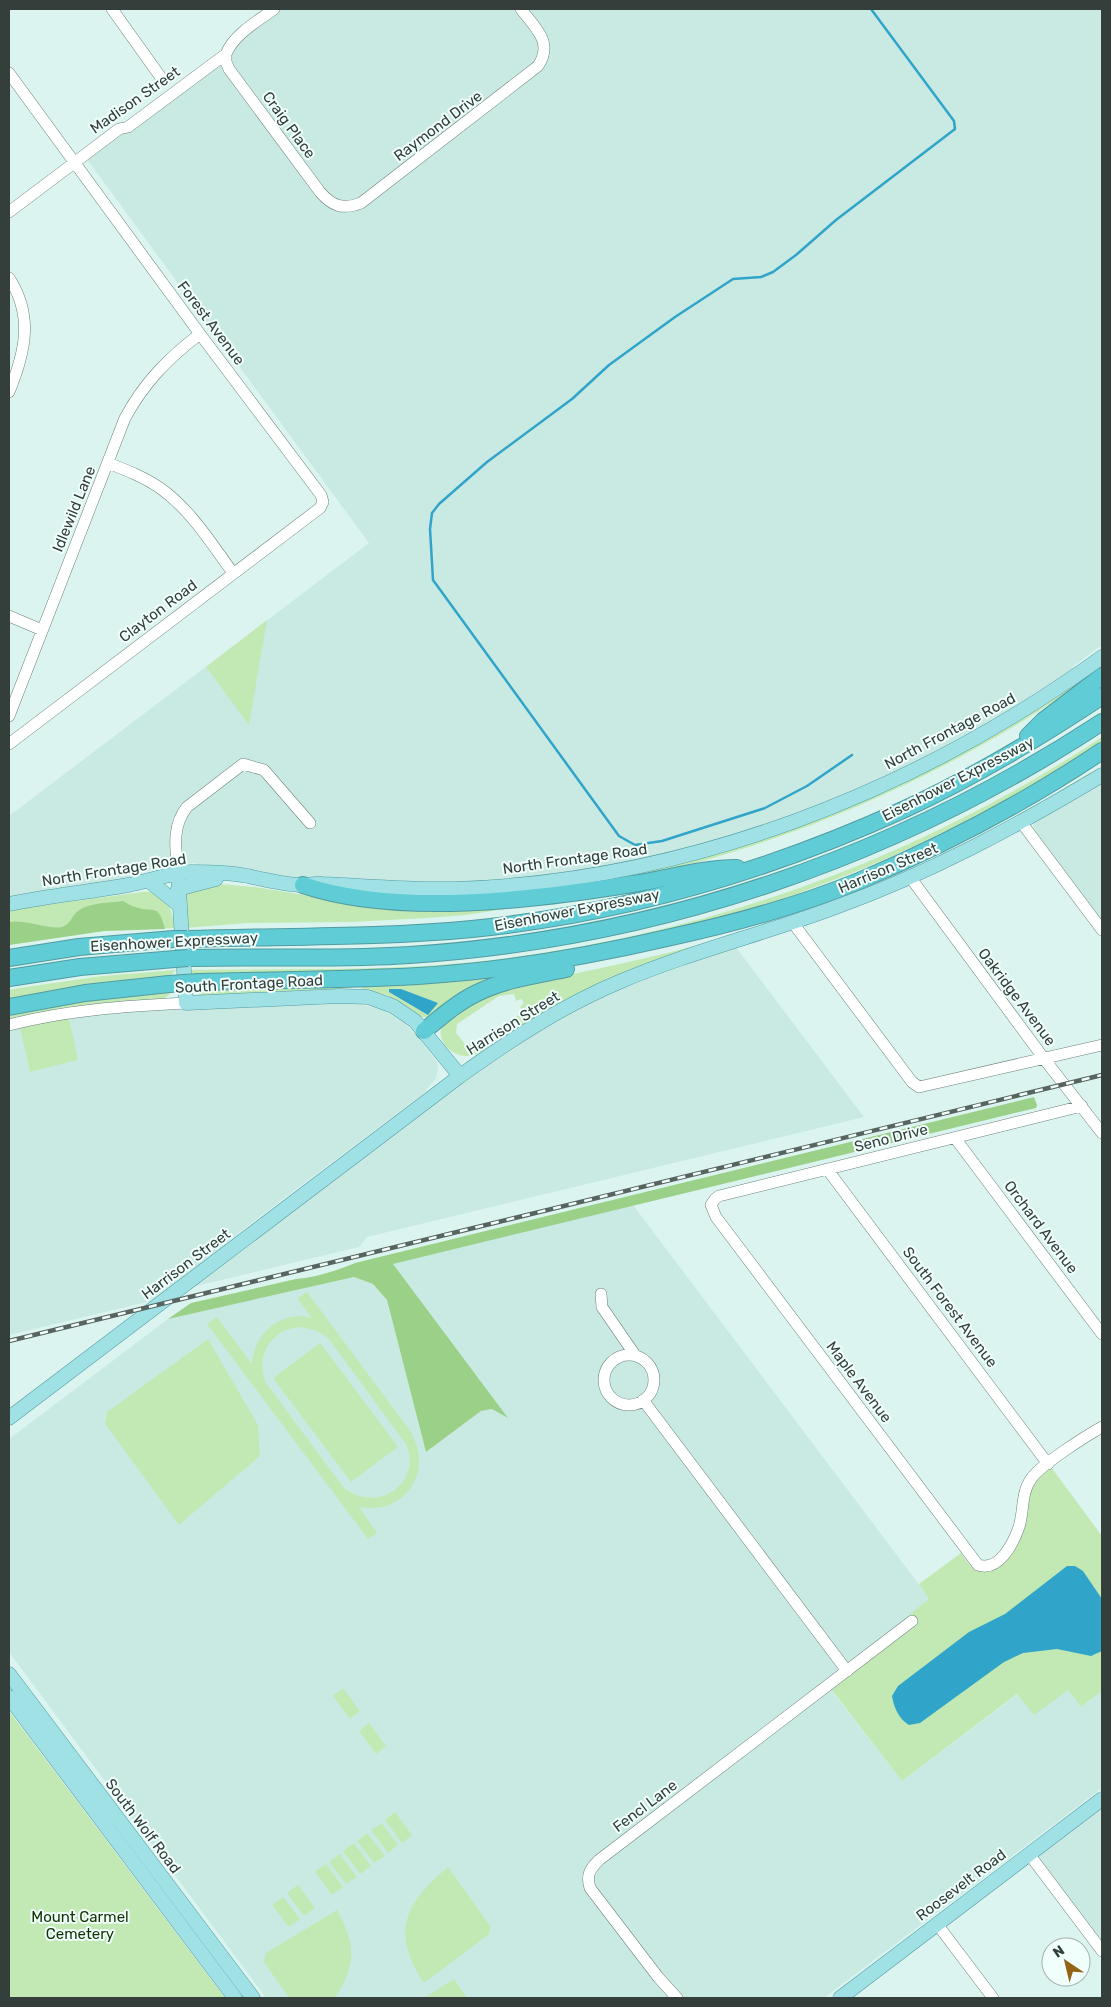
<svg xmlns="http://www.w3.org/2000/svg" width="1111" height="2007" font-family="Rubik,sans-serif">
<style>
.built{fill:#c9eae3}
.green{fill:#c2e9b4;fill-rule:evenodd}
.forest{fill:#9bd088}
.water{fill:#30a4c9}
.lines{fill:none;stroke-linecap:round;stroke-linejoin:round}
.stream{stroke:#30a4c9;stroke-width:2.5}
.minor-casing{stroke:#6b817c;stroke-width:12}
.major-casing{stroke:#519ba0;stroke-width:15}
.highway-casing{stroke:#519ba0;stroke-width:18}
.minor{stroke:#fff;stroke-width:11}
.major{stroke:#a0e1e6;stroke-width:14}
.highway{stroke:#60cdd6;stroke-width:16}
.rail-casing{stroke:#576460;stroke-width:4.5}
.rail{stroke:#f0fffc;stroke-width:2.5;stroke-dasharray:8;stroke-linecap:butt}
.highway-bridge-casing{stroke:#519ba0;stroke-width:18;stroke-linecap:butt}
.highway-bridge{stroke:#60cdd6;stroke-width:16}
.labels{text-anchor:middle;dominant-baseline:central;stroke-width:4;stroke-linejoin:round;paint-order:stroke}
.street-label{font-size:15px;fill:#343e3b;stroke:#f0fffc}
.park-label{font-size:15px;fill:#113200;stroke:#f0fffc}
</style>
<rect width="100%" height="100%" fill="#dcf4ef"/>
<!-- built -->
<path class="built" d="M282,9H1102V645L1072,667L1075,671L958,743L824,805L728,839L617,867L486,884L288,878L200,867L195,863L160,866L142,874L107,883L9,900V816L369,543L86,158Z
M1102,780V923L1034,831L1033,826L1034,822Z
M735,946L864,1117L367,1237L359,1247L184,1289L484,1063L531,1032L632,980Z
M355,1003L382,1009L406,1024L418,1037L437,1062L438,1067L436,1078L424,1093L258,1218L155,1300L9,1335V1031L69,1018L139,1011Z
M633,1205L930,1599L918,1624L831,1690L902,1781L1018,1694L1068,1689L1081,1707L1102,1691V1788L824,1998H266L9,1652V1439L168,1319L354,1277L373,1284L387,1300L426,1452L481,1411L492,1409L506,1416L392,1264Z
M1102,1806V1941L1036,1857Z"/>
<!-- green -->
<path class="green" d="M267,620L249,725L206,667Z
M1102,664V668C971,764 803,841 644,875C623,879 601,881 580,884L643,872L684,862L802,824Z
M1102,737V743L1029,788L976,817L897,854L855,872L775,902L675,930L510,961L420,969L195,975L189,970C272,968 356,971 439,965C674,947 906,867 1102,737Z
M1091,772L1093,775L1004,826L896,878L526,1023L506,1036L499,1033L496,1030L523,1012L520,1007L524,1003L521,999L516,1001L514,994L499,996L457,1024L456,1033L465,1044L476,1043L487,1036L490,1041L489,1047C482,1051 476,1056 468,1056C451,1057 433,1039 444,1022C454,1007 478,1001 494,993C518,982 547,979 573,974C615,965 657,956 698,945C797,917 896,881 987,832C1023,813 1057,793 1091,772Z
M219,884L255,887L323,898L519,907L466,915L426,918L352,922L247,923L186,928L185,892Z
M142,892C146,892 152,891 155,893C169,898 173,915 175,928L104,931L9,945V910Z
M176,970L169,977L109,982L9,1000V990L13,989L102,976Z
M499,977L429,1017H421L387,995L362,989V986Z
M353,986V988L202,996L195,993L194,991Z
M171,992L168,996L163,999L84,1005L9,1019V1016L97,999Z
M69,1018L78,1060L30,1072L20,1028Z
M307,1292L409,1429C435,1469 407,1516 359,1507L377,1533L368,1539L207,1324L217,1317L252,1364C253,1334 282,1309 312,1318L297,1298ZM299,1327L315,1330L328,1338L406,1444C423,1483 377,1514 344,1488L266,1383C255,1357 270,1330 299,1327Z
M208,1339L258,1425L260,1456L179,1525L105,1424L107,1412Z
M320,1343L398,1447L351,1482L273,1378Z
M1051,1467L1102,1536V1691L1081,1707L1068,1690L1034,1715L1017,1694L902,1781L831,1689L917,1625L910,1614L929,1599L919,1584L961,1553C971,1568 977,1576 996,1568L1034,1482Z
M343,1688L360,1711L350,1719L333,1696Z
M9,1711L225,1998H9Z
M369,1723L386,1746L376,1754L359,1731Z
M395,1812L412,1835L402,1843L385,1820Z
M382,1823L398,1845L388,1853L371,1830Z
M367,1833L385,1856L374,1863L357,1841Z
M354,1843L371,1866L360,1874L343,1851Z
M340,1854L357,1877L346,1884L329,1862Z
M326,1864L343,1887L332,1895L315,1872Z
M448,1867L491,1927L489,1934L424,1983C390,1933 405,1903 448,1867Z
M298,1885L315,1908L304,1916L287,1893Z
M283,1897L300,1919L289,1927L272,1905Z
M337,1910C356,1944 357,1965 335,1998H289L264,1962L266,1953Z
M454,1979L467,1998H424Z"/>
<!-- forest -->
<path class="forest" d="M123,901C127,903 131,906 135,907C153,914 158,901 165,929L104,931L9,945V922C26,919 49,930 62,927C71,924 72,915 78,911C90,902 109,903 123,901Z
M1034,1097L1037,1105L1036,1108L393,1264L508,1418L492,1409L481,1411L426,1452L387,1300L373,1284L354,1277L168,1319L191,1303L296,1279C317,1277 336,1271 355,1263Z"/>
<!-- water -->
<path class="water" d="M389,989H401L438,1003L428,1015L389,992Z
M1067,1566H1075L1083,1571L1102,1599V1651L1091,1656L1057,1649L1023,1653L1004,1662L920,1723L909,1725C899,1719 894,1708 892,1696L898,1686L969,1632L1005,1614Z"/>
<g class="lines">
<!-- stream -->
<path class="stream" d="M852,755L807,786L765,808L662,841L635,845L619,836L433,580L430,529L432,513L439,504L487,462L572,399L609,365L675,317L733,279L761,277L773,272L796,255L836,220L955,129L954,121L871,9"/>
<defs>
<path id="minor" d="M112,9L162,79
M226,54V62L229,69L320,192C332,206 343,210 361,203L538,66C554,42 535,28 521,9
M9,73L200,334L321,495L323,502L320,508L9,744
M9,212L119,129L128,127L226,54C234,34 258,21 274,9
M9,278C34,316 25,353 9,392
M108,463C126,470 144,477 160,488C190,509 211,543 233,573
M9,616L42,630
M9,716L125,418C144,383 168,358 200,334
M1021,822L1102,930
M178,874C176,850 171,827 187,807L243,764L264,770L310,823
M910,877L1045,1060L1102,1133
M793,923L912,1082L919,1087L1102,1045
M9,1025C67,1010 126,1006 186,1003
M1082,1106L719,1196L715,1199L711,1205L716,1217L978,1565C999,1572 1013,1544 1019,1527C1024,1511 1021,1493 1031,1479C1040,1465 1086,1436 1102,1427
M955,1138L1102,1334
M827,1169L1048,1464
M601,1294L602,1307L635,1355
M604 1380a25 25 0 1 1 50 0a25 25 0 1 1-50 0Z
M643,1400L847,1671
M1029,1854L1102,1951
M937,1924L993,1998
M677,1998L658,1977L590,1888C586,1875 590,1869 599,1860L912,1621"/>
<path id="major" d="M178,874L186,1003L339,996L368,997L393,1006L415,1021L460,1076
M149,881L179,905
M178,889L216,879
M9,904C48,896 89,892 128,885C148,881 170,873 191,872C207,872 232,873 248,876C265,880 282,884 299,885C307,886 314,883 322,884C366,886 410,890 455,889C688,881 914,793 1102,657
M9,1418L460,1076C510,1040 562,1006 619,982C689,952 764,934 836,907C930,873 1017,826 1102,775
M9,1674L253,1998
M9,1697L235,1998
M840,1998L1102,1799"/>
<path id="highway" d="M1028,736L1043,721L1102,676
M303,885C398,917 534,900 632,884C667,879 701,868 737,868
M187,939C282,936 377,938 472,929C621,914 769,871 905,809C974,777 1039,738 1102,696
M9,958L79,947L174,939
M188,958C262,956 336,960 410,955C657,939 895,858 1102,722
M9,978L80,967L175,959
M199,982C272,980 345,980 418,976C502,971 585,957 667,938C732,924 798,906 859,881C944,845 1026,802 1102,751
M9,1007L85,993L169,984
M424,1031C441,1017 458,1002 477,993C505,979 537,975 566,969"/>
</defs>
<!-- minor casing -->
<use href="#minor" class="minor-casing"/>
<!-- major casing -->
<use href="#major" class="major-casing"/>
<!-- highway casing -->
<use href="#highway" class="highway-casing"/>
<!-- minor -->
<use href="#minor" class="minor"/>
<!-- major -->
<use href="#major" class="major"/>
<!-- highway -->
<use href="#highway" class="highway"/>
<defs>
<path id="rail" d="M9,1341L1102,1075"/>
</defs>
<!-- rail casing -->
<use href="#rail" class="rail-casing"/>
<!-- rail -->
<use href="#rail" class="rail"/>
<defs>
<path id="highway-bridge" d="M174,939H187
M175,959L188,958
M169,984L199,982"/>
</defs>
<!-- highway-bridge casing -->
<use href="#highway-bridge" class="highway-bridge-casing"/>
<!-- highway-bridge -->
<use href="#highway-bridge" class="highway-bridge"/>
</g>
<g class="labels">
<!-- street labels -->
<g class="street-label">
<text transform="translate(135 100) rotate(-35)">Madison Street</text>
<text transform="translate(289 125) rotate(54)">Craig Place</text>
<text transform="translate(438 126) rotate(-37)">Raymond Drive</text>
<text transform="translate(211 323) rotate(53)">Forest Avenue</text>
<text transform="translate(74 509) rotate(-68)">Idlewild Lane</text>
<text transform="translate(158 611) rotate(-37)">Clayton Road</text>
<text transform="translate(950 731) rotate(-28)">North Frontage Road</text>
<text transform="translate(958 779) rotate(-27)">Eisenhower Expressway</text>
<text transform="translate(575 859) rotate(-8)">North Frontage Road</text>
<text transform="translate(888 868) rotate(-23)">Harrison Street</text>
<text transform="translate(114 870) rotate(-9)">North Frontage Road</text>
<text transform="translate(577 910) rotate(-11)">Eisenhower Expressway</text>
<text transform="translate(174 942) rotate(-3)">Eisenhower Expressway</text>
<text transform="translate(249 984) rotate(-3)">South Frontage Road</text>
<text transform="translate(1017 997) rotate(53)">Oakridge Avenue</text>
<text transform="translate(513 1023) rotate(-32)">Harrison Street</text>
<text transform="translate(891 1138) rotate(-14)">Seno Drive</text>
<text transform="translate(1041 1227) rotate(53)">Orchard Avenue</text>
<text transform="translate(186 1264) rotate(-37)">Harrison Street</text>
<text transform="translate(950 1307) rotate(53)">South Forest Avenue</text>
<text transform="translate(859 1382) rotate(53)">Maple Avenue</text>
<text transform="translate(645 1806) rotate(-37)">Fencl Lane</text>
<text transform="translate(143 1826) rotate(53)">South Wolf Road</text>
<text transform="translate(961 1885) rotate(-37)">Roosevelt Road</text>
</g>
<!-- park labels -->
<g class="park-label">
<text x="80" y="1917">Mount Carmel<tspan x="80" dy="17">Cemetery</tspan></text>
</g>
</g>
<!-- border -->
<rect width="1111" height="2007" fill="none" stroke="#343e3b" stroke-width="20"/>
<!-- north arrow -->
<g transform="translate(1066 1962) rotate(325)"><circle r="24" fill="#f0fffc" stroke="#a5b2af"/>
<path d="M0-4L9 19L0 12L-9 19Z" fill="#956315"/>
<text y="-8" font-size="14" font-weight="bold" text-anchor="middle" fill="#343e3b">N</text>
</g>
</svg>
